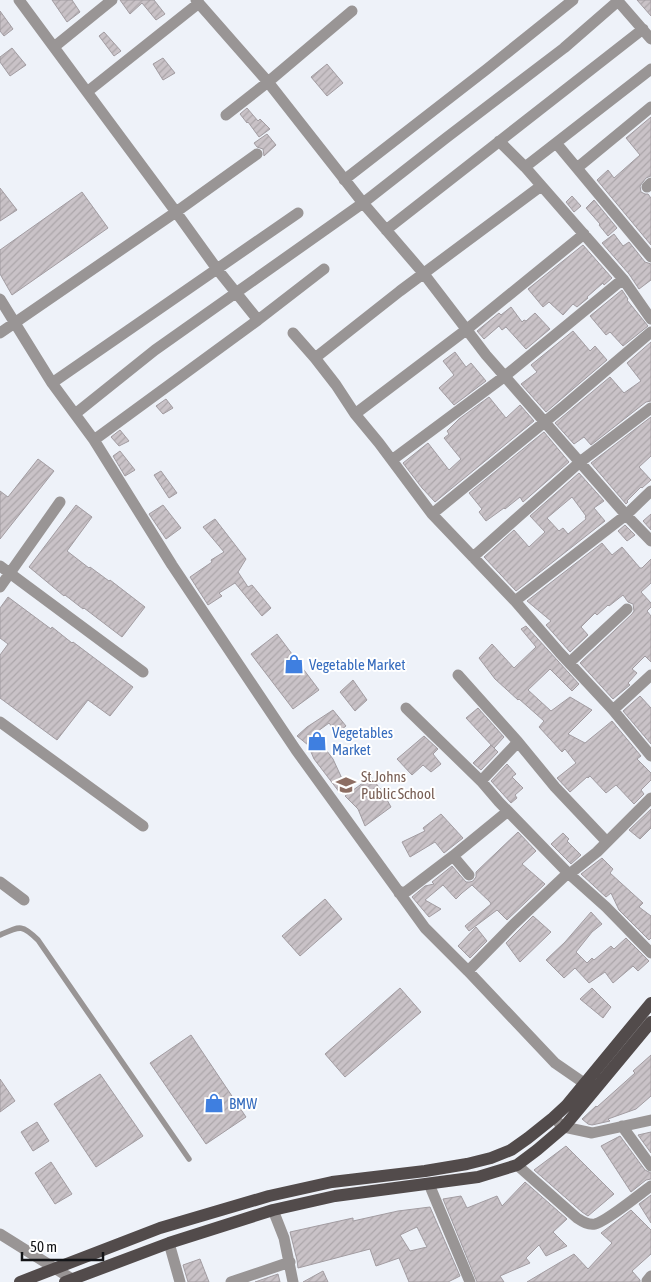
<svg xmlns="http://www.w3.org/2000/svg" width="651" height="1282" font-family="'Asap Condensed',sans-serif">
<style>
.building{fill:url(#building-hatch);stroke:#a29ca1;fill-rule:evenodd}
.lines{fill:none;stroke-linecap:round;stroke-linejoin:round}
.lane{stroke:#999595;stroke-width:5.5}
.street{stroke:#999595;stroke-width:11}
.primary{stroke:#524b4b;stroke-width:12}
.labels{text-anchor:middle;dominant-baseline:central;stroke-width:4;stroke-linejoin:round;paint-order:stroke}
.shop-label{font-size:15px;fill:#366cbe;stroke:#fff;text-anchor:start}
.education-label{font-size:15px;fill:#785e54;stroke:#fff;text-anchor:start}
</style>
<defs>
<pattern id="building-hatch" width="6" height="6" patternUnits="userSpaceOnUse" patternTransform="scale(1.25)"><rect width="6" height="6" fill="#c9c2c7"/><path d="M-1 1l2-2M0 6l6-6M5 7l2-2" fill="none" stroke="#aca6aa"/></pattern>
</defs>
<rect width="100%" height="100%" fill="#eef2f9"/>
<!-- building -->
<path class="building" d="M52,0H72L80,12L67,22Z
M120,0H154L165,14L156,20L142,3L130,14Z
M637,0H651V16Z
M0,11L13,29L4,36L0,31Z
M104,32L121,51L114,56L99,36Z
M12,48L26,65L10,76L0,62V57Z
M163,58L175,73L163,80L153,64Z
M327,64L343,83L327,96L311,77Z
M247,108L258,121L260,119L270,129L259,137L248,122L247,123L240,114Z
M651,117V176L646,178L640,186L641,192L645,194H648L651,198V245L597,180L608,170L614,178L640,155L626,138Z
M267,134L276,145L264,156L263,149L257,147L254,143Z
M0,188L17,210L0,221Z
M82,192L108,228L12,295L0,274V250Z
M572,196L581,206L574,212L566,202Z
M594,200L617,228L608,236L599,225L600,224L586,208Z
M614,234L623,246L629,242L645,262L651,264V280L639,289L629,274L602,243Z
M583,245L612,278L604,285L603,283L587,297L588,298L577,307L573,304L563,315L549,302L543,307L528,289Z
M622,290L628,299L627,300L648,326L623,346L610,332L606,335L590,316Z
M511,307L522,322L524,320L526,321L535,313L550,329L526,349L506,327L502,330L499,326L484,339L477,331L499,313L501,315Z
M573,331L590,351L595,346L607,360L546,412L521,384L537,372L531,365Z
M651,342V401L646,402L591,445L584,437L574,444L555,423L610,377L624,393L641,381L627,363Z
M455,352L466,367L471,363L486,381L454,405L439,388L454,375L443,361Z
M489,397L506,418L520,405L534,421L435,502L422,488L403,463L428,443L449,470L461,459L444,438L449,434L447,431L459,419Z
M166,399L173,408L163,414L156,406Z
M651,417V456L639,467L651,480L642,488L641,487L627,501L628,502L626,504L591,463Z
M120,430L129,441L119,446L111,437Z
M544,432L569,462L523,502L520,497L505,509L504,508L486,521L479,512L482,509L469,493Z
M120,451L135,470L125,476L113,456Z
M38,459L54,471L0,539V491L8,497Z
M161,471L177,493L169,498L154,475Z
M579,473L604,501L594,508L605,521L516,591L484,557L514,530L529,547L545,532L530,516ZM572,497L586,516L585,517L586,519L568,534L563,528L559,531L547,518Z
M76,505L92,517L67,551L89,568L90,567L109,581L110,580L145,607L122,637L84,608L83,609L65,595L64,596L29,567Z
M163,505L181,528L166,539L149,514Z
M651,514V530L643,521Z
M215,519L246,559L238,572L248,587L252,585L271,608L262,616L235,583L219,593L222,596L208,605L190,577L212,562L211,560L224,552L203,527Z
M625,525L635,535L627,541L618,531Z
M602,543L612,555L622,547L640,568H642L651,559V583L641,592L651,603V607L647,611L651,616V662L645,656L632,669L637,673L628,683L630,685L613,699L580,663L632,614L634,611L633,604L628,602L623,595L609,606L608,605L597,615L595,613L581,627L588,635L570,652L546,625L551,621L527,601Z
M8,597L51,629L52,627L72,643L73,642L133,687L110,716L88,700L57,740L0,698V655L8,644L0,638V608Z
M526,626L579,684L572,691L550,669L528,690L551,711L570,697L592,710L568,734L585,743L612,721L641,756L637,759L651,773V780L641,790L644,794L634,804L616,785L606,793L590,776L588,778L587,777L570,792L557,778L576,763L565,749L562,752L539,727L544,721L519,699L518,700L495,679L479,658L492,644L514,668L536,647L521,629Z
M277,634L319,690L293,709L251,654Z
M353,680L367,700L355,711L340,692Z
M640,696L651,708V744L623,711Z
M478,708L504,737L494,748L466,718Z
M333,710L346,726L337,733L329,723L314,734L333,759L345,785L340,793L314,759L308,745L297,736L307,727Z
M424,736L438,749L433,754L441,764L431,772L423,765L412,775L397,759Z
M491,745L498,752L481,770L473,763Z
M507,764L516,774L512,777L523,788L515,795L517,798L511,803L491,781Z
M371,777L382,791L391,807L365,826L358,809L345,796Z
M651,809V828L640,839L629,830Z
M441,814L463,838L444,853L435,842L410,857L402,842L425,831L423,828Z
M518,832L536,851L522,864L545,884L507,920L497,910L469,931L465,926L491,904L490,902L472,885L462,893L456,899L443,885L425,900L441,909L429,917L412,897L425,886L434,884L432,882L452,866L466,882H470L473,881L476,877V872Z
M563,833L569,839L567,841L581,855L571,864L551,844Z
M602,858L613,869L610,873L643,903L639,907L651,916V938L649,940L619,910L611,893L606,897L581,874Z
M325,899L342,919L300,956L282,936Z
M591,912L602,924L592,932L576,952L587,963L592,958L594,960L611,946L614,949L626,938L649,961L638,971L633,966L613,983L605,972L589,983L575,968L564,978L546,960L565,942Z
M533,916L551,932L520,962L506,943Z
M476,927L487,941L470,958L458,946Z
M400,988L421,1012L345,1077L325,1054Z
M592,988L611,1007L603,1018L580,999Z
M191,1035L246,1117L206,1144L150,1063Z
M651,1055V1096L636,1109L608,1119L610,1121L592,1125L588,1124L582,1119L596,1106L597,1107L635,1073L633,1071Z
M100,1074L143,1136L96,1167L54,1104Z
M0,1079L15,1101L0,1112Z
M37,1122L49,1141L33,1151L21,1132Z
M651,1132V1153L638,1135Z
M620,1136L645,1170L651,1173V1179L646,1180L631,1192L601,1146Z
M566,1146L614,1194L588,1216L582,1212L534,1170Z
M51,1162L72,1194L55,1204L35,1173Z
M525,1182L567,1219L553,1232L567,1246L546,1256L539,1245L526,1258L530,1263L500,1276L504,1282H477L443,1199L461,1196L467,1208L497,1196L502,1206Z
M651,1195V1223L639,1204Z
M430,1207L460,1276L448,1282H409L399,1258L376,1266L370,1249L298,1268L297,1260L290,1232L353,1218V1221L398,1211ZM417,1227L427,1247L410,1251L400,1235Z
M631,1210L651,1230V1254L632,1271L640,1280V1282H527L574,1254L588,1269L612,1243L601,1233Z
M200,1259L209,1282H188L183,1265Z
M323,1271L328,1282H303Z
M278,1274L280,1282H255Z"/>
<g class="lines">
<!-- lane -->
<path class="lane" d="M0,935C20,926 22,924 38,940L189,1159"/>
<!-- street -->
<path class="street" d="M19,0L87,92
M196,0L268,82L363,203L424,274L486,355L626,515L651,541
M617,0L651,39
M199,3L87,92L176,212L217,269L258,320
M54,47L112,0
M226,115L268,82L352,11
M499,141L525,167L623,279L651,319
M556,143L651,257
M525,167L651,69
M577,168L651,107
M344,180L487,69L573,0
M647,187L651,183
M386,230L643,29
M0,299L52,383L94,440L172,565L296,750L425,928L468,971L555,1063L584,1083
M0,333L176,212L257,154
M293,333L315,358L336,385L355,414L379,443L432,514L515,601L560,653L613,710L651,756
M315,358L400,291L541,186
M52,383L298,213
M75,414L155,350L363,203L446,138L564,48L618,1
M355,414L466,330L584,234
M94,440L258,320L324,269
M392,460L505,376L623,279
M432,514L563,407L651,332
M473,557L580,462L651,408
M0,566L143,672
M0,587L60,502
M515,601L626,515L651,491
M570,662L627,609
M458,675L518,742
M406,708L481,781
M613,710L651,675
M0,722L143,826
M607,842L555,787L518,742L481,781L499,802L568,873L606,907L651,953
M453,856L469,875
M0,882L24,900
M399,893L407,891L453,856L508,811
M468,971L514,924L568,873L572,872L597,852L651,798
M559,1123L564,1127L592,1133L651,1120
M622,1126L651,1166
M517,1165L577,1218C583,1222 588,1225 595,1224C606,1222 640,1194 651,1186
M429,1184L470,1282
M273,1210L284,1238L293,1282
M0,1234L72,1279
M169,1243L180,1282
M647,1281L651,1276
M231,1282L290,1262"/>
<!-- primary -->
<path class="primary" d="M20,1282L160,1228L269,1196L332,1182L425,1171L467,1164L491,1158L511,1150L528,1138L553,1118L566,1106L651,1003
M65,1282L169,1243L273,1210L335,1196L478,1177L517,1165L537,1150L564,1127L651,1022"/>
</g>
<!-- icons -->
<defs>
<symbol id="shop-bare" viewBox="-9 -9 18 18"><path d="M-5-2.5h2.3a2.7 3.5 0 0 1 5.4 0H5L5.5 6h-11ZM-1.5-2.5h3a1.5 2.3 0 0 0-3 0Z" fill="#3f7fe0" stroke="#fff" stroke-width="2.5" paint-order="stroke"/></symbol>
<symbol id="school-bare" viewBox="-9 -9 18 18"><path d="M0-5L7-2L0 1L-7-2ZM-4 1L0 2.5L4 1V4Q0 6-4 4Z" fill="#8d6e63" stroke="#fff" stroke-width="2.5" paint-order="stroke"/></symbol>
</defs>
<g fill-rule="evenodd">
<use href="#shop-bare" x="280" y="650" width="28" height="28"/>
<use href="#shop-bare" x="303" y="727" width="28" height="28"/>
<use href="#school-bare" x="332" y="771" width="28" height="28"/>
<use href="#shop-bare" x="200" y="1089" width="28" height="28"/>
</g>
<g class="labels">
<!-- shop labels -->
<g class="shop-label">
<text x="309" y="664">Vegetable Market</text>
<text x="332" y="732">Vegetables<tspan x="332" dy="17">Market</tspan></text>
<text x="229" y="1103">BMW</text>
</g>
<!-- education labels -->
<g class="education-label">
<text x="361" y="776">St.Johns<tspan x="361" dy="17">Public School</tspan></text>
</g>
</g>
<!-- scale -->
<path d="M22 1252v8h81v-8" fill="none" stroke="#131417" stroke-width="2.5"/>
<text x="30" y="1252" font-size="15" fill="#131417" stroke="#ffffff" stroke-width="4" paint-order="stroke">50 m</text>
</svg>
